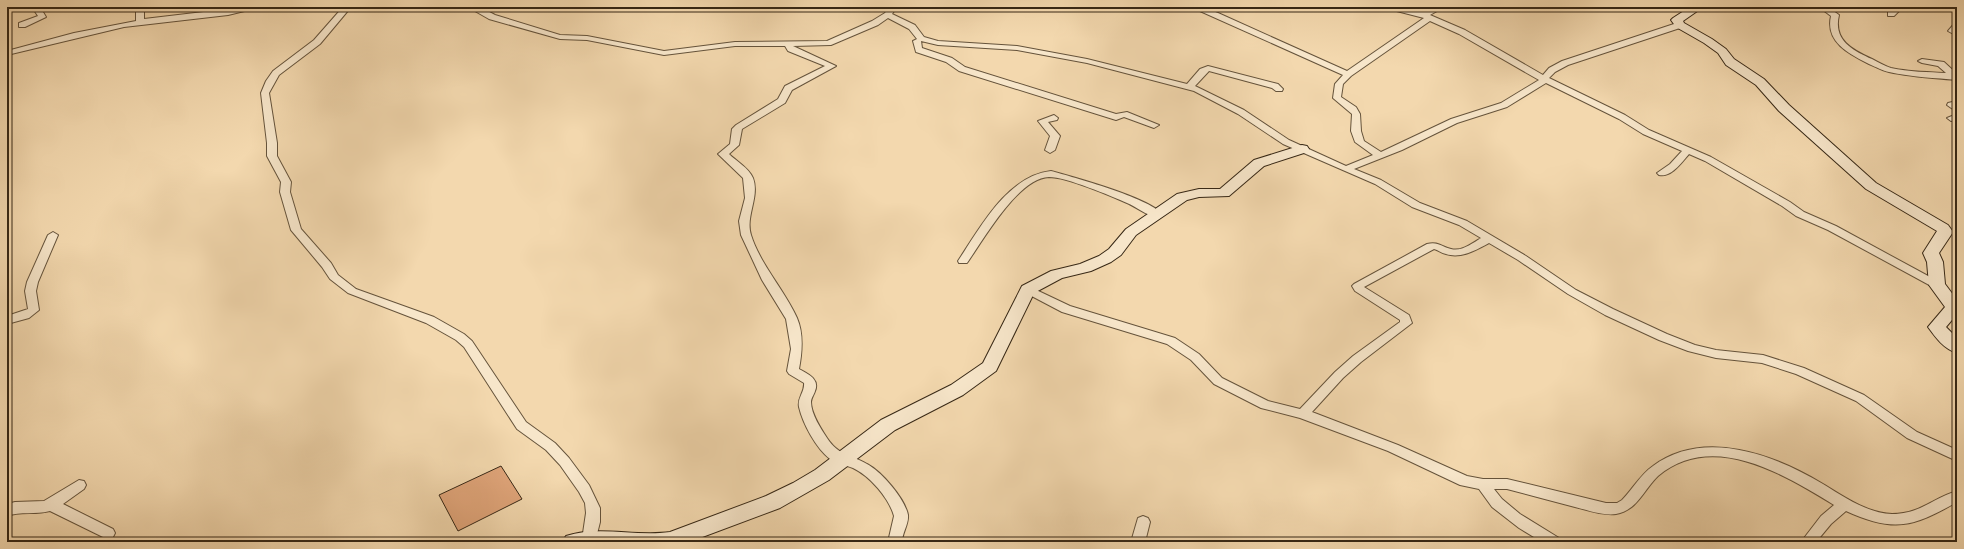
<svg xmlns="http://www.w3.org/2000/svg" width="1964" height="549" font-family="'IM FELL French Canon',serif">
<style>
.building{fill:#e0a57a;stroke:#362715}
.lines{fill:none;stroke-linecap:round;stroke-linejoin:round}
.street-casing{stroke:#65533b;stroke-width:2}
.secondary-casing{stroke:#362715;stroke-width:2}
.street{fill:#f7e6ca;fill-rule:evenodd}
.secondary{fill:#f7e6ca;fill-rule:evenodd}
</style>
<rect width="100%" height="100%" fill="#f3d8ae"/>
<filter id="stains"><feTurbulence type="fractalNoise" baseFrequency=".005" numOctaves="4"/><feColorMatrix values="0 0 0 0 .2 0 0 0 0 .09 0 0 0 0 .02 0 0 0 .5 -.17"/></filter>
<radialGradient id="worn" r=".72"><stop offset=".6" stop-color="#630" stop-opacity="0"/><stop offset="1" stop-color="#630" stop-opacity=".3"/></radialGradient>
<!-- building -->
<path class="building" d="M501,466L522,499L458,531L439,495Z"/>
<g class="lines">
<defs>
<path id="street" d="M32,7H40L46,17L25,27H19V23L38,16Z
M136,7H144V19L246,7H261L228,15L124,27L7,55V51L74,33L136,21Z
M343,7H351L320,44L279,75L269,93L277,143V156L291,182L290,192L301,229L331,263L338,275L356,289L434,317L464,334L472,341L526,422L555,443L569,458L589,485L600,508V522L595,542H583L582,540L586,513L585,503L579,492L560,465L546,450L517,429L464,347L456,340L426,323L348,293L330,279L322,267L291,230L280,192L281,182L267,156V143L261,93L266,81L273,71L314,40Z
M460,7H480L495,15L560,35L587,36L664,51L735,42L827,41L872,21L885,13L889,7H897L892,14L915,25L924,37L938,41L1017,46L1087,59L1187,84L1200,69L1208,66L1278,84L1283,89L1282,91H1276L1272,88L1209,71L1195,86L1244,110L1289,140L1346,166L1373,155L1355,142L1351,131L1352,114L1333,98L1335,84L1343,75L1191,7H1202L1218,13L1347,71L1424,18L1381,7H1397L1423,12L1434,7H1444L1430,15L1465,30L1543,75L1549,68L1562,61L1677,23H1683V27L1568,65L1555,72L1549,78L1625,115L1649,130L1711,157L1790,202L1804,212L1836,226L1941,283L1943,285L1941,287H1933L1828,230L1796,216L1782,206L1705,161L1689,154C1682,162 1671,178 1659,175L1657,173L1670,164L1682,151L1643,134L1619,119L1546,83L1507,107L1457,123L1402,150L1354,169L1381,180L1420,203L1467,221L1526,256L1576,290L1613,309L1667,334L1695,345L1716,350L1763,355L1804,368L1864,395L1917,432L1957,450V461L1907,438L1856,401L1796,374L1762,363L1716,358L1688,351L1659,340L1605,315L1568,294L1518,260L1489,243C1476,250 1461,259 1446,254C1441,253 1438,250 1434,249L1364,287L1409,315L1412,323L1361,362L1343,378L1312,412L1398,445L1467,476L1483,479H1507L1606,503H1617L1622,500C1633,489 1640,475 1653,466C1704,428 1775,455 1823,484C1844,497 1867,513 1892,514C1920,514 1933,498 1957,491V502C1913,527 1894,533 1846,511L1831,524L1816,542H1801L1821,516L1834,505C1785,475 1713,430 1658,476C1644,489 1638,510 1616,514C1603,516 1587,510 1575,507C1552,501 1530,495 1507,489H1494L1502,499L1520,514L1559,538L1561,542H1542L1519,528L1492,507L1479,489L1460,485L1388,451L1300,418L1261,408L1214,384L1191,360L1167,344L1062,312L1024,292L1022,290L1028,286L1032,288L1070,306L1175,338L1199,354L1222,378L1268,401L1300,409L1335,372L1353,356L1400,322V320L1355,291L1352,286L1354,284L1427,244C1438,241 1442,247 1451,249C1461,252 1473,243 1481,238L1459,225L1412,207L1375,184L1283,144L1238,114L1194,91L1087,63L1017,50L938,45L921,41L922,48L952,58L965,67L1116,114L1127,112L1159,125L1154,128L1124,117L1116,120L959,71L946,62L916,52L913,41L917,39L909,29L888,18L878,25L831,45L793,46L836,66L792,90L785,103L742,129L739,145L729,154C736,161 749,168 753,178C760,197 745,216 751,235C760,264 785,291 797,318C804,334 802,353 799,369C808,374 820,379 815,391C814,395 811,398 811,402C811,414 821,429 827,438C839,456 850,454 867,464C882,472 905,499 908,515C909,524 902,533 902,542H888L894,516C889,498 870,476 853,468C845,465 837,464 830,459C816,448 803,424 799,407C797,398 805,392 804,383L789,374L787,371L791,349L786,319L762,280L741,235L739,221L745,198L743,178L718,154L730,144L732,129L736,125L778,99L785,86L825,66L788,51L785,46H735L664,55L587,40L560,39L489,19L475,11ZM1430,21L1459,34L1539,80L1501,103L1451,119L1381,152L1364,141L1361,131L1360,114L1356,107L1341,97L1343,84L1351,76Z
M1826,7H1834L1832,10L1839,15C1833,40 1852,50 1872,59C1878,62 1885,66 1891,68C1908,72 1929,72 1946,73L1938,66L1922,63L1918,61L1922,59L1944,62L1957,74V80C1936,78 1911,77 1889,72C1883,71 1876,67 1869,64C1849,54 1825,42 1831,16L1823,10Z
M1895,7H1903L1894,16H1888V12Z
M1954,24H1957V36L1948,31Z
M1957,101V112L1947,105L1948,103Z
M1957,114V120L1951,121L1947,118Z
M1054,115L1058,118L1057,120L1048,122L1060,136L1055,150L1050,153L1045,150L1050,136L1038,121Z
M1051,171C1073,177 1149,198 1162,214L1161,216C1150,219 1137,207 1127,203C1111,196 1066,177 1049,177C1018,178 983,240 967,263H959L958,261C980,228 1007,176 1051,171Z
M53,232L58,235L38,282L36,291L39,310L29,318L7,324V316L28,309L25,291L27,282L48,235Z
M79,480L84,481L86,485L84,489L63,504L113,529L115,533L113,537L108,539L103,537L50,511C35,515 21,511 7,516V504L15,502L44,501Z
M1143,516L1148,518L1150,522L1145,542H1131L1138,518Z"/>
<path id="secondary" d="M1690,7H1703L1683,21L1684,23L1712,39L1726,49L1734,59L1764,79L1789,105L1876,183L1948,225L1953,232L1939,253L1943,262L1945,284L1957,300V314L1946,327L1957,338V353C1944,349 1936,338 1928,327L1945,307L1929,285L1927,262L1923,253L1937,231L1866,189L1779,111L1756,85L1726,65L1718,53L1704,43L1676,27L1671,20L1673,18Z
M1302,145L1307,146L1309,149L1307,152L1264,166L1229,196L1199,197L1187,200L1136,235L1121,255L1111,262L1091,271L1062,278L1034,293L996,371L963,395L895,430L829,480L780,508L689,542H562L566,536C599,525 635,537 670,532L766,496L793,483L815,470L881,420L951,385L983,363L1022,286L1051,271L1080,264L1099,256L1109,249L1126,229L1177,194L1199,189H1220L1254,160Z"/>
</defs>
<!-- street casing -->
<use href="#street" class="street-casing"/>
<!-- secondary casing -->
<use href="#secondary" class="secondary-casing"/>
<!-- street -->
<use href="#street" class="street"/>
<!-- secondary -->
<use href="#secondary" class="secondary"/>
</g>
<!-- margin -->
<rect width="1964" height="549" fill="none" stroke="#f3d8ae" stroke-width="24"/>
<rect x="8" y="8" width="1948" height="533" fill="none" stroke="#362715" stroke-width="2"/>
<rect x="12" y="12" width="1940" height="525" fill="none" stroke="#362715"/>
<rect width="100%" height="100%" filter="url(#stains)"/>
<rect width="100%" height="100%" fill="url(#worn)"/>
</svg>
